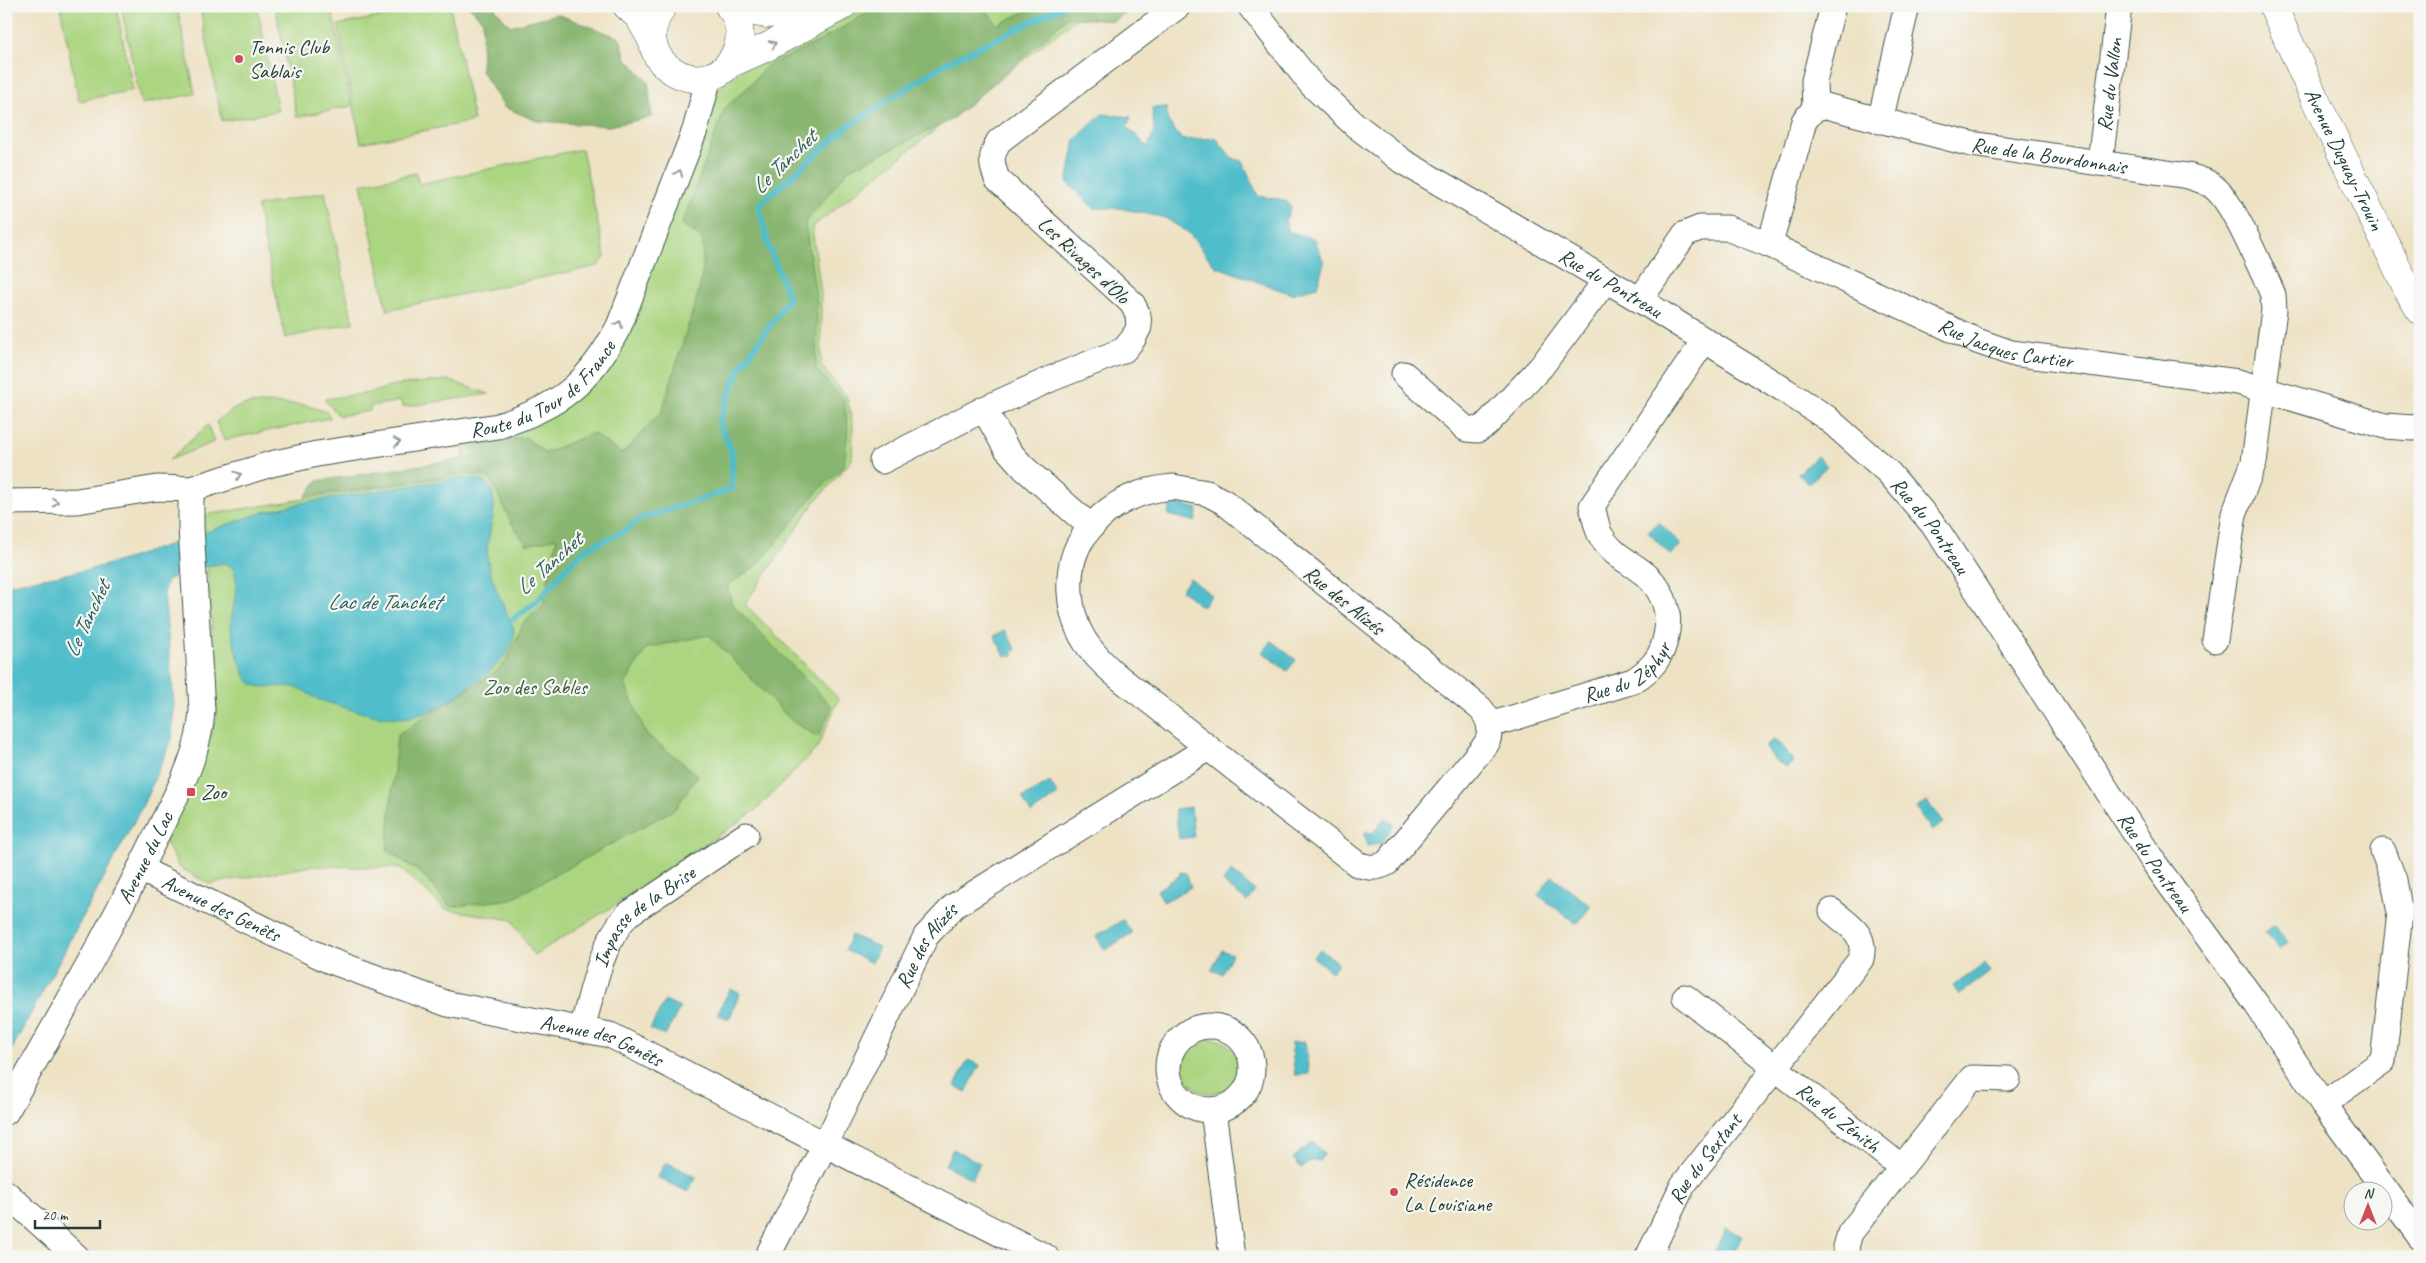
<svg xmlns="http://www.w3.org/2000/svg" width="2426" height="1263" font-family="Caveat,sans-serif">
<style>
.green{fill:#abd581;stroke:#65895a}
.forest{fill:#88b66f;stroke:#547a52}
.water{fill:#50bdca;stroke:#387d7f}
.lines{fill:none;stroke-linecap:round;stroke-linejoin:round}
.stream{stroke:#50bdca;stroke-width:6}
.minor-casing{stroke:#3e564a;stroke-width:27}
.tertiary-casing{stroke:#3e564a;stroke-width:29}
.minor{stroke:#fff;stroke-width:25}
.tertiary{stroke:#fff;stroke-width:28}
.oneway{stroke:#8f9e9a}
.poi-dot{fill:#d1495b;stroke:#f6f6f2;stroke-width:2}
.labels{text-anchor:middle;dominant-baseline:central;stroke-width:4.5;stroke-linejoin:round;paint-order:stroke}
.poi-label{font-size:21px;fill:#1f3d34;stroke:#f6f6f2;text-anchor:start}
.street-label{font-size:21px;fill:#1f3d34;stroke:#f6f6f2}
.park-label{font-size:21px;fill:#3b5b43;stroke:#f6f6f2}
.water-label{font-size:22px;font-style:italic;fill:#2b5d5a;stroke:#f6f6f2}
</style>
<rect width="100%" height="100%" fill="#f6f6f2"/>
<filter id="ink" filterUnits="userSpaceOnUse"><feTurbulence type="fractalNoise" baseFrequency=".02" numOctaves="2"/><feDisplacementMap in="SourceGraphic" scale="10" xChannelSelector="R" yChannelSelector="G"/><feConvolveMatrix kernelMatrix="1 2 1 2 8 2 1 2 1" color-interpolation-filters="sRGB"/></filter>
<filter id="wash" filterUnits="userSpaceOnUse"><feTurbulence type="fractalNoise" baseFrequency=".0096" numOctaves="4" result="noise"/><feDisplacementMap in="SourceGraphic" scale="20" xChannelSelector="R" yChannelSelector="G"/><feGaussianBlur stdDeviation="1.12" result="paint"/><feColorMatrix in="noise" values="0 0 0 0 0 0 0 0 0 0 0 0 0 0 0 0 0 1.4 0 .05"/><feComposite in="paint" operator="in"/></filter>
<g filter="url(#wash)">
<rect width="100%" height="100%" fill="#eee2c4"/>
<!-- green -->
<path class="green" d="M60,6H116L133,90L79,101Z
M121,6H177L195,94L141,104Z
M257,6L278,111L222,121L200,7Z
M275,6H331L352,106L297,117Z
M435,6H450L474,121L361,143L338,25Z
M870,6H1092L812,227L821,294V366L847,397L853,426L852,460L814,503L745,604L839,699L817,748L756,810L620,902L534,955L512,920L445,909L400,868L312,866L209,884L179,867L165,841L217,718L204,515L463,474L464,439L585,391L717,91L746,66Z
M582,149L605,257L598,266L387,310L361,184L416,173L419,184Z
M325,192L353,323L285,338L257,206Z
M448,380L489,394L402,407L401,401L371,406L370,411L339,416L324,399L369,393L396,385Z
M273,403L305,405L327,412L330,418L224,440L216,422C239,403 244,404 273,403Z
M208,425L214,442L169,460Z
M1184 1066a27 27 0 1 1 54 0a27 27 0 1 1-54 0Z"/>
<!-- forest -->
<path class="forest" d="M469,6H493L510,26L557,14L620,38L626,58L648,81L652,117L609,126L537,121L504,107L481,70L483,21Z
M878,6H984L997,25L1037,6H1136L1113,21L1067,17L1034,48L951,120L848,170L805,223L817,304L816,370L844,400L848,429L844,466L817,492L759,564L727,586L732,604L832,707L818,737L793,722L709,635L647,648L625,684L646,734L698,775L675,809L511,899L450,907L422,874L387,850L397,735L495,672L506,661L523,624L543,605L557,538L527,545L512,524L489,477L463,474L305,497L317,481L474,457L472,446L525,437L545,453L593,433L622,454L662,411L700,287L703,268V240L682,224L725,108L748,87L767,66L820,41Z"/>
<!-- water -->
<path class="water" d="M1166,107L1168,121L1182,140L1216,138L1231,157L1243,162L1258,196L1285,200L1291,207L1285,221L1289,232L1315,239L1324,263L1317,287L1291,294L1215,266L1189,233L1165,218L1119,208H1094L1067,183L1075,140L1102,114L1131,117L1127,127L1148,147L1154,131L1152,108Z
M1817,456L1827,466L1808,484L1798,474Z
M451,479C459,479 467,477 474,479C510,484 486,531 487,553C489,579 504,606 514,629C514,652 496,667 479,680C461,692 441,709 420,715C390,724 349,709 320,700C312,697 305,690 297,688C282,683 266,691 252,684C246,680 243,671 241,665C237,654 232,640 231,628C230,611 247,567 224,563L182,571L167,581L164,591L174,704L172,739L143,805L6,1060V585L88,570L130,558L264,512L302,503Z
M1171,502L1198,509L1195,522L1168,515Z
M1659,522L1681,545L1670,555L1648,532Z
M1190,578L1211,595L1202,607L1181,590Z
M1005,630L1016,650L1012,652L1014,655L1010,657L1008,654L1005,656L994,636Z
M1271,641L1296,660L1287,671L1262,652Z
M1773,739L1780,743L1794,761L1786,768L1774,759L1765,747Z
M1050,782L1058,795L1031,813L1022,798Z
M1927,801L1943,823L1932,831L1916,808Z
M1191,807L1194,837L1179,839L1175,809Z
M1385,818L1394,825L1381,844L1367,846V840L1364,836L1366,832L1373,833Z
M1231,871L1255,891L1247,902L1223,882Z
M1180,872L1186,873L1191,887L1164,902L1157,890L1179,876Z
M1552,876L1591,906L1577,924L1538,895Z
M1123,920L1132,933L1105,950L1096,936Z
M2273,925L2288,942L2279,949L2264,933Z
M851,935L879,947L872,963L845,950Z
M1320,949L1338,963L1332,972L1313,957Z
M1222,950L1232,954L1222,974L1211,970Z
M1985,964L1990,972L1959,995L1953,986Z
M730,989L740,993L729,1019L717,1014Z
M665,1001L680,1008L665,1036L650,1029Z
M1305,1042L1309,1074L1295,1075L1291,1043Z
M968,1060L980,1065L966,1092L955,1086Z
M1313,1142L1324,1154L1320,1161L1313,1160L1301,1168L1293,1158Z
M953,1149L980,1163L972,1179L945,1165Z
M666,1162L696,1177L688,1192L657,1177Z
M1726,1228L1742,1236L1732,1257H1712Z"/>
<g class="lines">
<!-- stream -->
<path class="stream" d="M505,625L536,602L568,566L587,548L625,531L640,519L732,489V453L719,421L740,368L789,298L768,245L759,205L848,126L946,63L1064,6"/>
</g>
</g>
<g filter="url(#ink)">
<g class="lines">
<defs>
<g id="minor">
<path id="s1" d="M1250,6L1311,84L1354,124L1402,161L1640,300L1786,391L1827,418L1889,473L1936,528L2155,864L2257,1005L2323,1104L2420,1237"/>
<path d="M1815,108L1814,81L1833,6"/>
<path d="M1880,121L1907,6"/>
<path id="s2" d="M2100,163L2119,6"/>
<path id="s3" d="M1768,244L1773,233L1804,121L1815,108L1826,106L1971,144L2188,176C2198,179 2208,181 2216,189C2234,205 2256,259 2268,283L2273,295L2274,310L2254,462L2234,514L2215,640"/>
<path id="s4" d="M1640,300L1685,234L1700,228H1727L1768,244L1977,341L2011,353L2238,382L2385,426L2413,428L2420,426"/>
<path d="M1404,374L1466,429L1478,430L1486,425L1541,367L1606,280"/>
<path d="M984,409L1006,448L1024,468L1091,527"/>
<path d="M882,461L984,409L1053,378L1124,350L1133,339L1139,327L1138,315L1132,303L997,179C991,163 990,156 999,141L1178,6"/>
<path d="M1173,487L1207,493L1224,502L1480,708C1490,719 1492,729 1487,743L1387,863C1376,869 1369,868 1357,864C1293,814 1229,765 1166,714C1141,693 1109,674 1089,647C1067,618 1062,567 1084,536C1106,505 1136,490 1173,487Z"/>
<path id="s5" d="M6,502L77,501L157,488L191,489L271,464L317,454L498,426C559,407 589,384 619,326L695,130L709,77"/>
<path id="s6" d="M1490,725L1633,681C1652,669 1662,657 1666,636C1672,610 1661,584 1638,569C1624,559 1610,552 1601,536C1596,528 1595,516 1592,506L1704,341"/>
<path id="s7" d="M140,869L328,960L448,1004L610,1035L1046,1257"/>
<path id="s8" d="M1685,997L1900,1166"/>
<circle cx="1210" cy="1068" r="42"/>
<path id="s9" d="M582,1029C593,990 600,946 627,915L746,835"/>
<path d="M2323,1104L2383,1061L2400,913L2394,880L2383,851"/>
<path d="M1213,1110L1232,1257"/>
<path id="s10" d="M6,1112C57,1021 110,931 155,838C175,797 200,756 202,710L191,528V489"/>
<path d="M6,1193L77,1257"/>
<path id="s11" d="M767,1257L831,1133L926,936L954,906L1208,748"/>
<path id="s12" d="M1648,1257L1683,1185L1861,959C1867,933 1849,926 1832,911"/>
<path d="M1848,1257L1846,1247L1850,1233L1972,1078L2008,1079"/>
</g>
<g id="tertiary">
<path d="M627,6L639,17L652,40"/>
<path d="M663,6C620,66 718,112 738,46C742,32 738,17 729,6"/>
<path id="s13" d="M2273,6L2314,97L2410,294L2420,310"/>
<path d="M730,8L766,14L825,11"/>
<path d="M729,64L767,47L842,6"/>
</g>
</defs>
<!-- minor casing -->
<use href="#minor" class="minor-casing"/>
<!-- tertiary casing -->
<use href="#tertiary" class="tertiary-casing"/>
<!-- minor -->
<use href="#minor" class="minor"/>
<!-- tertiary -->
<use href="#tertiary" class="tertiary"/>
</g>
<!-- one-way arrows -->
<defs><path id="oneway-chevron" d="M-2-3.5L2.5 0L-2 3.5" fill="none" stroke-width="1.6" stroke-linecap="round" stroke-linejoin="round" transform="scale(1.25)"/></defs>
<g class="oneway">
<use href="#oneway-chevron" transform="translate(773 44) rotate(-28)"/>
<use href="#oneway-chevron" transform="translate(679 173) rotate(-69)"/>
<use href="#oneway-chevron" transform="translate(619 324) rotate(-67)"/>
<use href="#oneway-chevron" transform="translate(397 442) rotate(-9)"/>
<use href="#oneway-chevron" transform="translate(238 475) rotate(-18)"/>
<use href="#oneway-chevron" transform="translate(55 502) rotate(-2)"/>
</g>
</g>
<!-- markers -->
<g class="poi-dot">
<circle cx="239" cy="59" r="5"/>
<rect x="186" y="787" width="10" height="10" rx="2.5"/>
<circle cx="1394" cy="1192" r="5"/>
</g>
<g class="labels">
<!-- poi labels -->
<g class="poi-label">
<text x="249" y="47">Tennis Club<tspan x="249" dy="24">Sablais</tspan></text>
<text x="201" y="792">Zoo</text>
<text x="1404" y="1180">Résidence<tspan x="1404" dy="24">La Louisiane</tspan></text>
</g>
<!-- street labels -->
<g class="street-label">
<text stroke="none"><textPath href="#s2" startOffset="79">Rue du Vallon</textPath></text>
<text stroke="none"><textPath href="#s3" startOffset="385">Rue de la Bourdonnais</textPath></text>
<text stroke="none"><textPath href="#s13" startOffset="169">Avenue Duguay-Trouin</textPath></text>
<text transform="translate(1084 260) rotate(43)">Les Rivages d'Olo</text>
<text stroke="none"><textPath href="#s1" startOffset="460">Rue du Pontreau</textPath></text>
<text stroke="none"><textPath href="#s4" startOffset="426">Rue Jacques Cartier</textPath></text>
<text stroke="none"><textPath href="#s5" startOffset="558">Route du Tour de France</textPath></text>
<text stroke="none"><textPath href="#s1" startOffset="865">Rue du Pontreau</textPath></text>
<text transform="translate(1344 600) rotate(39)">Rue des Alizés</text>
<text stroke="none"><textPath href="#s6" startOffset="149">Rue du Zéphyr</textPath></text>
<text stroke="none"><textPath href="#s10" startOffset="290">Avenue du Lac</textPath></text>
<text stroke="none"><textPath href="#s1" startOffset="1270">Rue du Pontreau</textPath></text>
<text stroke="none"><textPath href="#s7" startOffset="90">Avenue des Genêts</textPath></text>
<text stroke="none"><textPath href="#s9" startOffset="134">Impasse de la Brise</textPath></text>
<text stroke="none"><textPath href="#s11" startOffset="350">Rue des Alizés</textPath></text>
<text stroke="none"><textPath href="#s7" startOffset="495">Avenue des Genêts</textPath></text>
<text stroke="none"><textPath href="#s8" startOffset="195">Rue du Zénith</textPath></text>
<text stroke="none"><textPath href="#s12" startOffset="114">Rue du Sextant</textPath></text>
</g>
<!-- park labels -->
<g class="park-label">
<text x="535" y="687">Zoo des Sables</text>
</g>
<!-- water labels -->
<g class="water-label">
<text transform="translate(784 162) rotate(-44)">Le Tanchet</text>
<text transform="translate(549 564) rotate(-42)">Le Tanchet</text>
<text x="384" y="602">Lac de Tanchet</text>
<text transform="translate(87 619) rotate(-65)">Le Tanchet</text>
</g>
</g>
<!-- margin -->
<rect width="2426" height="1263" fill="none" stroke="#f6f6f2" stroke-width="25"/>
<!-- north arrow -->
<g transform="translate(2368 1206)"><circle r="24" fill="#f6f6f2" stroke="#a0aca6"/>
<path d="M0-4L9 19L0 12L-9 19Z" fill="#d1495b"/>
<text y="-8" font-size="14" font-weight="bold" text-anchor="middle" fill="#1f3d34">N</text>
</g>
<!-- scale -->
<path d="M35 1220v8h65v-8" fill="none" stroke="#1f3d34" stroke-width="2.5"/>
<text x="42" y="1220" font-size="15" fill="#1f3d34" stroke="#f6f6f2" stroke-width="4" paint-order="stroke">20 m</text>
</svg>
